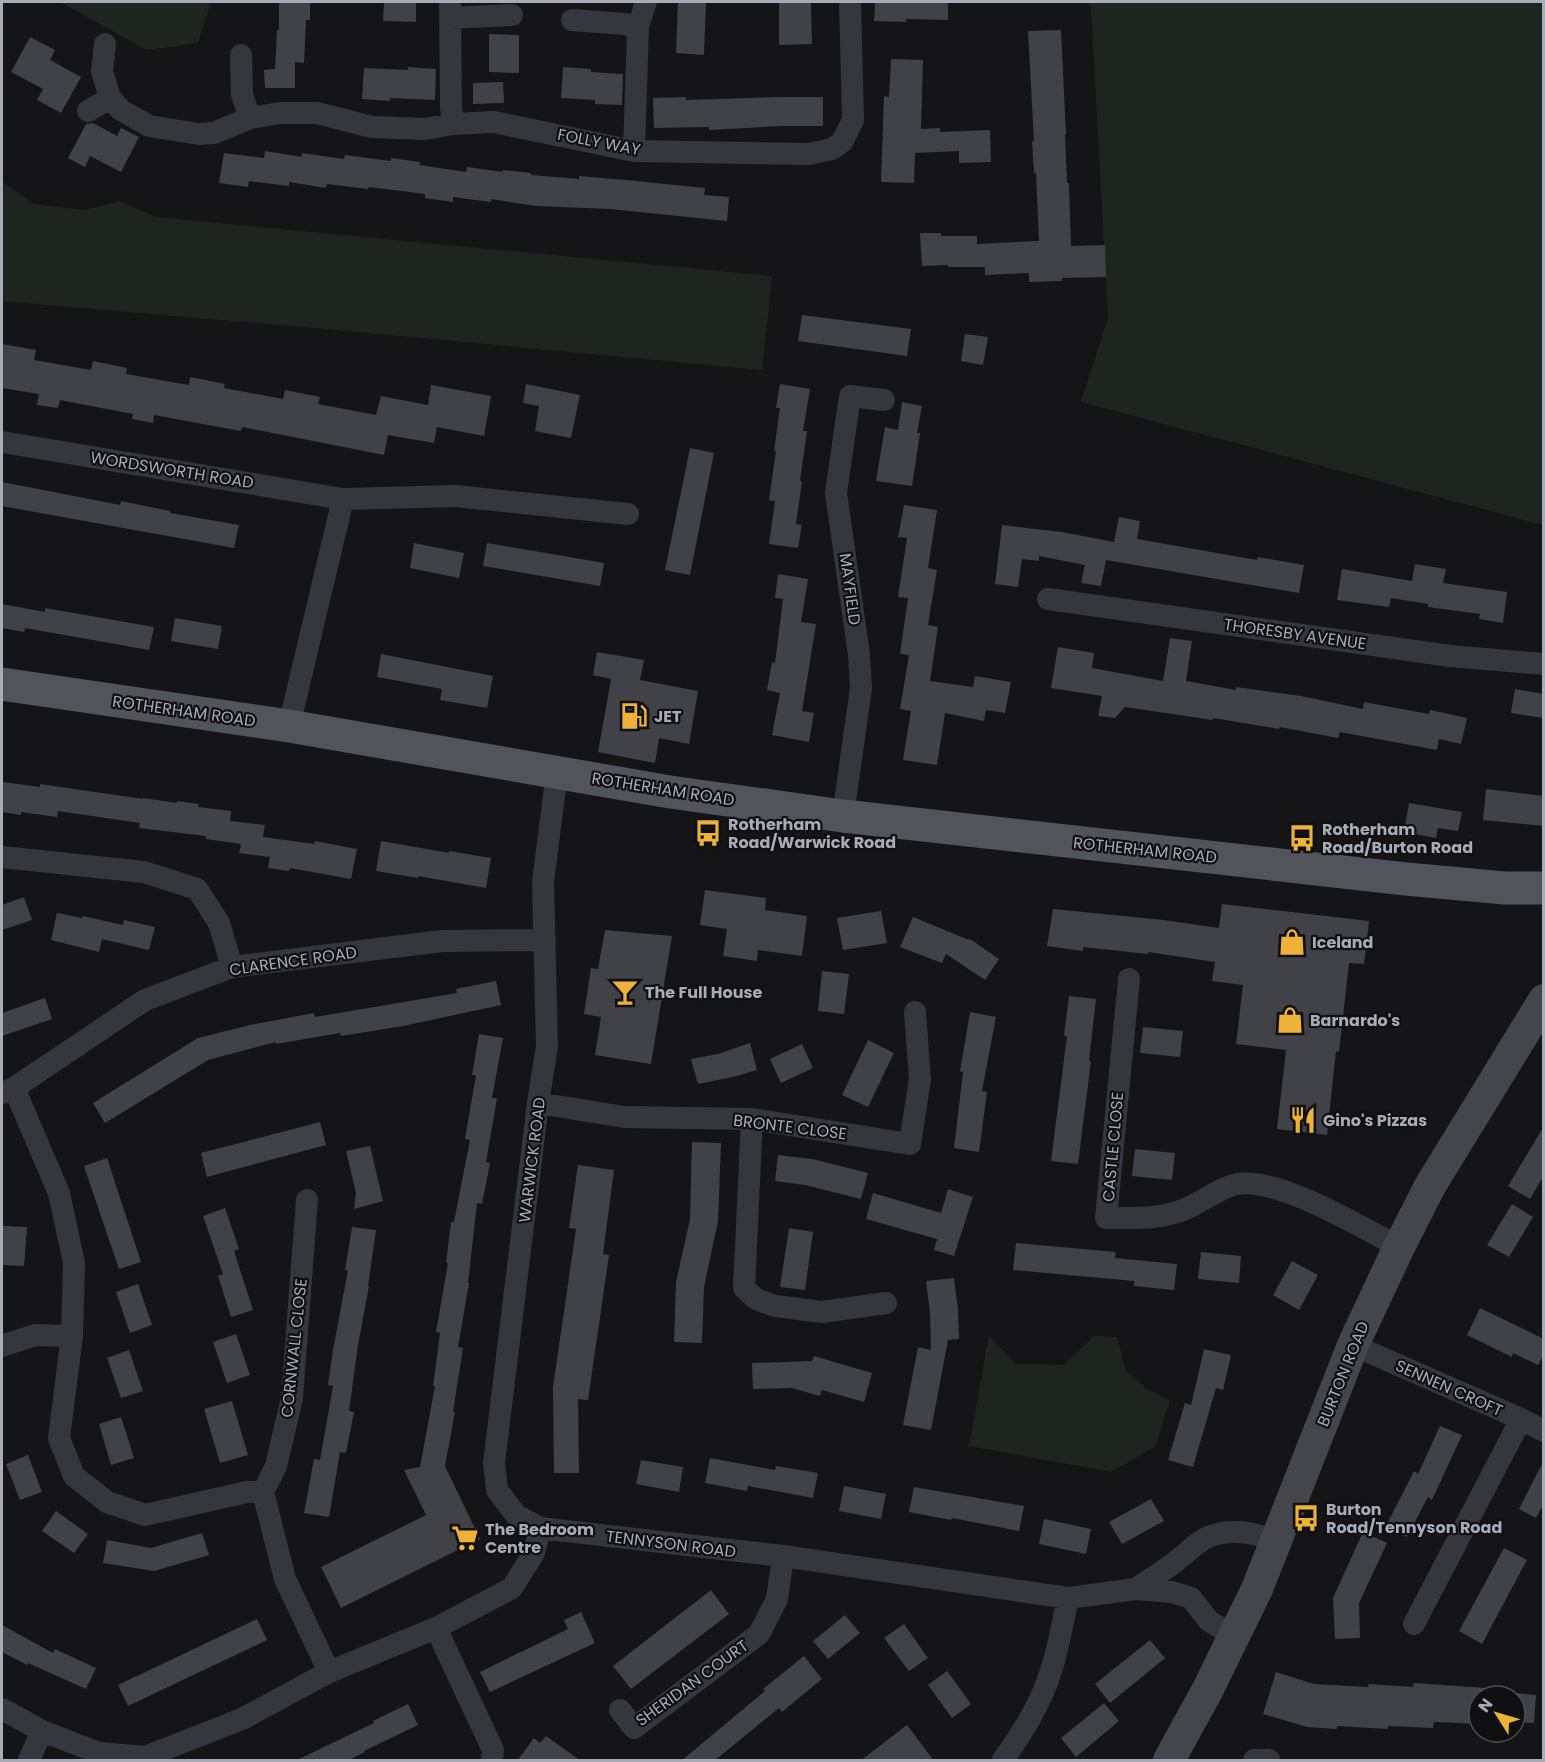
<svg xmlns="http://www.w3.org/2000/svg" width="1545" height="1762" font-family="Poppins,sans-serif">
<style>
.green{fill:#1d251e}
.building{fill:#414247}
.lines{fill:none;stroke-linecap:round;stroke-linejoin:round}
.street{stroke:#36373c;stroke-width:22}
.secondary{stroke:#44464c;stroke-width:32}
.primary{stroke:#52545b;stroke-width:33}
.labels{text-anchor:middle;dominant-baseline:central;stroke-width:4.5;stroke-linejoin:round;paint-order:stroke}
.street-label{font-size:16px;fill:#a7acb7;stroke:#101012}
.poi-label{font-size:16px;font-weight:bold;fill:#a7acb7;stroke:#101012;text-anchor:start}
</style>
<rect width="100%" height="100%" fill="#151517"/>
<!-- green -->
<path class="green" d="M60,2H211L198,43L146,50Z
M1087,2H1543V525L1081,402L1108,318L1091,7Z
M2,181L34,204L85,210L120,201L156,217L772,276L762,370L315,328L2,301Z
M989,1335L1015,1364L1064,1365L1094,1336L1117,1337L1126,1371L1146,1388L1170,1400L1156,1446L1111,1472L969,1446Z"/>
<!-- building -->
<path class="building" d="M279,2H310V20H306L304,63L295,62V88H265L264,70L275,69L277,30H279Z
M384,2H416V22L383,21Z
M678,2H706L704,55L676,53Z
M779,2H811L812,44L779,45Z
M875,2H948V20L906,19V22L874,21Z
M1061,30L1066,134H1065L1067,183H1069L1071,246L1105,245L1106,277L1062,278V281L1029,282V273L985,275V267H948V265L922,266L920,233H941V236H977V244L1039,241L1036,173H1034L1032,141H1034L1028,31Z
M489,34L519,35V73L489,72Z
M30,37L55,50L50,60L81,77L61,113L37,100L43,89L11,72Z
M891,59L923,60L921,129L940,128V132L990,130L991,162L959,163V151L915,153L914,183L881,182L884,96L889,97Z
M408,67L436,69L435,100L390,98V101L362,99L364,68L408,70Z
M563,67L591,69V72L623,74L622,105L595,104V100L561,98Z
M503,82L504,103L473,104V83Z
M686,97V100L781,97H823V126H782L709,130V127L654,128L653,98Z
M93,123L117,136L121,128L139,137L121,172L90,156L85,167L68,158L86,124Z
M265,151L302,157V153L344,159L345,155L391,161V158L420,162L419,165L466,172L467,167L503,172V170L531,173V175L579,179V176L626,180L705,188L704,195L729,197L727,221L610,209L536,206L491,199V202L453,197V202L425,198V194L369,187L368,189L327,184L326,188L289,182V186L249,181L248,187L219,183L224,153L264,158Z
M802,315L911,329L907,356L798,341Z
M965,334L988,337L983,365L961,361Z
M2,344L36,350L34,360L91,370L93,361L127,368L126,374L189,385L190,377L225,384L224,388L283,399L285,390L320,397L318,404L376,415L381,396L428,405L431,385L491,396L484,436L437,427L434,443L388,435L384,455L242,427L241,431L154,415L153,423L132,419L133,414L60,400L58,408L37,405L39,394L2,388Z
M526,384L580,395L571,438L535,431L539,406L523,403Z
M780,384L810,389L803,431H807L800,481H802L796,524L802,525L798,548L769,544L775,501L769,500L776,451H774L780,408H776Z
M902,402L922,406L917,433H920L912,486L876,481L885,427L898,430Z
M690,448L714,453L690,575L665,570Z
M2,482L120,505L121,501L170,511V513L239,525L234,548L2,506Z
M904,505L937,510L928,568L937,570L928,625L938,627L930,681L973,687L975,676L1011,682L1005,713L986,710L984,721L945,713L937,765L903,760L911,711L900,709L909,655L900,654L908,598L898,597L907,538L898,537Z
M1119,517L1140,521L1137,539L1257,560L1258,557L1304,565L1299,593L1106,560L1101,586L1081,583L1085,565L1039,556V561L1022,559L1018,587L995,584L1002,525L1062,532L1114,542Z
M414,543L464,553L459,578L410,568Z
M487,543L604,563L600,586L483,566Z
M1415,564L1446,569L1443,583L1507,592L1503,623L1479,619L1480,614L1428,607V604L1391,598L1389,607L1337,600L1342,569L1412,581Z
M778,574L808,579L801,622L816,624L802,711L814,713L809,742L772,735L780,693L767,690L772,662L775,663L783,599L775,598Z
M2,604L45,612V608L154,627L149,650L25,628L24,632L2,628Z
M175,618L222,626L218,649L171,641Z
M1170,638L1192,641L1186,681L1236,690V687L1301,696L1363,709L1364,702L1429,714L1430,710L1467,718L1461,744L1439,739L1437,750L1340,732L1338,738L1280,727L1279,729L1213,718V720L1125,707L1115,718L1098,716L1102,696L1051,688L1058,647L1094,653L1092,668L1163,681Z
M597,652L644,660L640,680L698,691L689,744L659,738L655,763L598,752L611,679L593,675Z
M381,654L493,676L487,708L440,700L442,689L377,677Z
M1515,689L1544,694V718L1511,713Z
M3,782L40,787V784L143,799V798L177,803V801L199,804L198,807L231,811L230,821L265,825L263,837L314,844L315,841L357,849L351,879L290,868L289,871L268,868L270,857L239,853L241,844L206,839V836L139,828L140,823L58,811L57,817L21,812V815L2,812Z
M1486,789L1544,796V826L1483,820Z
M1409,803L1462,812L1458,831L1438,828L1436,838L1404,832Z
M381,841L449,853V851L491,858L486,888L418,876V878L376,871Z
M705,890L766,898L765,910L807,916L802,956L758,950L757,961L723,956L727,929L700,925Z
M24,897L32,920L2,930V905Z
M1222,904L1369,921L1364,964L1349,963L1339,1052L1336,1051L1327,1135L1277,1129L1286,1050L1236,1044L1243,985L1212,981L1215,962L1148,952V954L1083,947V951L1047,946L1053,909L1163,920L1219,928Z
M881,911L887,943L843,950L837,918Z
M57,913L82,918L83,916L123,925L124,920L155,927L149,950L102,939L99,952L51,940Z
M913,917L969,940L970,939L999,959L985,980L946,954L942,963L900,947Z
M605,930L672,936L651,1064L595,1055L601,1017L584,1014L591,968L598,969Z
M822,971L849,974L844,1014L818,1011Z
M496,981L501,1005L403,1026L341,1036L340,1033L276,1044V1042L208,1060L105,1123L93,1103L198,1038L250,1025L314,1013L315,1017L457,993L456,989Z
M1069,996L1096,999L1089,1061H1091L1078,1164L1051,1161L1067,1036H1064Z
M45,998L52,1019L2,1036V1013Z
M970,1012L996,1017L982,1091L987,1092L979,1152L954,1148L963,1072L960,1071Z
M1143,1027L1183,1031L1180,1057L1140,1053Z
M479,1034L503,1038L492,1098H497L486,1162L490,1163L482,1204L477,1203L468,1283H469L458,1347L463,1348L453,1412H455L445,1466L480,1539L341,1608L321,1567L426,1515L404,1470L420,1467L435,1386H433L440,1333L436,1332L448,1263H446L451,1222H454L470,1140L465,1139L476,1075H472Z
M868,1040L894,1053L868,1107L842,1095Z
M750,1043L757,1070L737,1076L698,1084L691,1059L718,1054Z
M802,1044L813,1068L781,1083L770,1059Z
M320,1122L326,1145L207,1177L201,1153Z
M1544,1126V1175L1530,1199L1508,1186Z
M692,1142L721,1143L718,1221L704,1287L702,1343L674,1342L676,1282L690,1219Z
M370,1146L383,1201L354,1209L356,1193L346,1151Z
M1135,1149L1175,1153L1172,1180L1132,1176Z
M778,1155L812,1159L868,1173L861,1199L805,1185L775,1181Z
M107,1158L141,1262L119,1269L84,1166Z
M578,1165L614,1170L603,1254L609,1255L588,1400L578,1399L579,1473H554L553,1387L576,1229L569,1228Z
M948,1189L973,1197L954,1256L934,1250L937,1239L866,1219L873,1193L941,1213Z
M1512,1204L1533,1217L1509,1257L1487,1245Z
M225,1208L239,1249L234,1251L253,1310L231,1317L218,1276L223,1274L203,1216Z
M3,1226L27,1227L24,1266L2,1265Z
M352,1227L376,1230L368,1286H369L358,1345L349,1411L354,1412L346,1453L340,1452L329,1517L304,1513L314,1459L320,1460L333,1386L328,1385L333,1350L348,1270H345Z
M789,1228L813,1232L805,1290L780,1287Z
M1016,1243L1116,1252L1115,1258L1177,1264L1174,1290L1134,1286V1281L1013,1270Z
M1201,1252L1241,1256L1239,1283L1198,1279Z
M1292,1261L1318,1275L1299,1310L1273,1295Z
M954,1278L958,1309L959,1339L948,1340L931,1430L903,1425L918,1347L931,1350L930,1313L926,1281Z
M138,1284L152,1325L130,1333L116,1292Z
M1480,1308L1544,1339V1355L1538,1365L1513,1353L1512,1357L1467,1335Z
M236,1334L250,1375L227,1383L213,1342Z
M1204,1349L1231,1355L1223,1390L1216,1388L1193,1467L1168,1460L1185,1403L1191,1405Z
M129,1350L143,1391L121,1398L107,1358Z
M814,1356L872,1373L864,1402L822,1390L820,1396L792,1388L753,1389L752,1363L812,1361Z
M232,1401L248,1455L220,1463L204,1409Z
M121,1417L134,1458L111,1465L99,1424Z
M1440,1426L1462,1435L1432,1500L1428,1497L1407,1537L1386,1526L1414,1471L1418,1474Z
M28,1455L42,1492L20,1500L6,1464Z
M710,1458L775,1470L776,1466L818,1473L813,1498L748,1486L747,1491L705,1483Z
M641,1460L683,1467L679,1492L636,1484Z
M1544,1460V1503L1536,1518L1519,1509Z
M844,1486L886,1494L881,1519L839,1511Z
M914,1487L1024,1506L1019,1531L952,1518L951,1520L909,1512Z
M1151,1499L1164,1521L1122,1544L1109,1522Z
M56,1511L88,1534L74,1553L42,1531Z
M1044,1519L1091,1529L1086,1554L1039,1544Z
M1363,1532L1387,1543L1359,1603L1360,1638L1335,1639L1333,1598Z
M202,1533L209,1555L154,1571L103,1563L107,1540L151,1548Z
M1504,1548L1527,1560L1482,1644L1459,1631Z
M711,1590L729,1614L631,1689L613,1666Z
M581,1612L595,1643L490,1692L480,1672L568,1629L564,1620Z
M845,1615L860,1633L828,1659L813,1641Z
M257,1619L267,1640L128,1706L118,1685Z
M904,1624L928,1658L909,1671L884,1638Z
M2,1625L53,1653L55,1649L96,1668L86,1689L28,1663L27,1665L2,1652Z
M1150,1640L1165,1658L1110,1703L1095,1684Z
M804,1656L822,1679L782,1712L779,1708L714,1761H681L765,1691L763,1689Z
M947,1671L971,1704L952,1718L928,1685Z
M1276,1672L1314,1684L1368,1687L1369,1684L1413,1687L1414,1683L1514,1690V1693L1536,1695L1534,1723L1515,1722V1696H1479V1724L1434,1722L1433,1728L1388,1726V1729L1337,1726V1729L1307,1727L1263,1714Z
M1104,1703L1119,1721L1076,1757L1061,1738Z
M408,1704L418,1725L364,1751L365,1752L347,1761H295L374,1723L373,1721Z
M907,1725L934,1761H860Z
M546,1736L581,1761H517L534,1738L540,1743Z"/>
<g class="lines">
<!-- street -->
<path class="street" d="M450,2L451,106L453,124
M450,18L512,15
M572,20L624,24L638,27
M105,44L102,71L110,98L121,110L149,126L199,134L214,133L250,118
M241,55L242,95L250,118L280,113H317L372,127L425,129L453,124L494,122L634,151L809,154L832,149L842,142L853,120L850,2
M88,111L110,98
M634,151L638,27L646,2
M2,442L343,499L455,496L628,514
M1048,599L1450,656L1544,664
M289,726L343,499
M843,816L861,688L859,655L836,493L850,396L884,400
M2,857L144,872L197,889L219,923L232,967
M1129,979L1106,1218C1137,1218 1159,1220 1188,1208C1203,1201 1217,1190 1233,1185C1272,1173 1363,1228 1399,1247
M14,1088L59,1193L74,1263L72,1336L59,1438L74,1476L107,1502L145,1515L247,1492H263L285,1579L329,1672
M2,1093L14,1088L145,1000L232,967L442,941L545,940
M538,1103L624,1117L752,1119L910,1144L920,1079L915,1012
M752,1119L744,1288L756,1299L775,1306L822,1312L886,1303
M1353,1345L1521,1419L1544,1431
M2,1346L35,1335L72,1336
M263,1492L276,1466L292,1398L307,1200
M540,1528L516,1515L497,1490L494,1463L538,1103L547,1046L543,882L557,772
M1136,1589C1147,1581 1159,1574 1171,1565C1183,1557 1195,1543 1208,1537C1230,1528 1254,1532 1276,1541
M1414,1624L1521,1419
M436,1628L493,1750L492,1760
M2,1709L42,1731L99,1753L145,1757L242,1719L329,1672L436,1628L512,1588L534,1553L540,1528L783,1556L1068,1598L1136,1589L1172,1592L1191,1598L1209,1621L1235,1637
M620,1710L634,1728L759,1634L777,1599L783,1556
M29,1760L42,1731
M1003,1760C1018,1739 1033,1716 1043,1692C1056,1663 1061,1630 1068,1598
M1254,1760H1269"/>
<!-- secondary -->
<path class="secondary" d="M1169,1760L1207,1691L1257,1589L1353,1345L1399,1247L1430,1186L1544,1000"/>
<!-- primary -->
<path class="primary" d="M2,684L289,726L670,792L843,816L1406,879L1505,888H1544"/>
</g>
<!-- icons -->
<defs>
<symbol id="fuel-bare" viewBox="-9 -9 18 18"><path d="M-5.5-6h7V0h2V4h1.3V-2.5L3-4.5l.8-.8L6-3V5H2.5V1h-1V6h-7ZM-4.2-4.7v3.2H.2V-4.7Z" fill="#edb237" stroke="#101012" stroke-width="2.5" paint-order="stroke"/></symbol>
<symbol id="bus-bare" viewBox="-9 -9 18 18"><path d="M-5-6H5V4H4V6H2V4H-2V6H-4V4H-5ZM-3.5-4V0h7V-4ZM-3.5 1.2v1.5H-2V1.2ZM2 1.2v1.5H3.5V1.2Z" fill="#edb237" stroke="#101012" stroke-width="2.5" paint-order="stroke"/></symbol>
<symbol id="shop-bare" viewBox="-9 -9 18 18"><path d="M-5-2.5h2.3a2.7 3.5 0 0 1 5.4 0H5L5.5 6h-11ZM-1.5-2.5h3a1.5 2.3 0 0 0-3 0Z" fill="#edb237" stroke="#101012" stroke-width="2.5" paint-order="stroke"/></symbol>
<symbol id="bar-bare" viewBox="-9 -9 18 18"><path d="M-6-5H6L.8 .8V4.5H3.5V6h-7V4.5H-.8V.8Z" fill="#edb237" stroke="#101012" stroke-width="2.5" paint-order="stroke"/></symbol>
<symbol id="restaurant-bare" viewBox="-9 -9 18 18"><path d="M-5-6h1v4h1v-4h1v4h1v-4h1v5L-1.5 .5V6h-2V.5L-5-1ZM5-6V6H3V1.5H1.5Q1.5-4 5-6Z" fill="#edb237" stroke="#101012" stroke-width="2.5" paint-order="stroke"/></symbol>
<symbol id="supermarket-bare" viewBox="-9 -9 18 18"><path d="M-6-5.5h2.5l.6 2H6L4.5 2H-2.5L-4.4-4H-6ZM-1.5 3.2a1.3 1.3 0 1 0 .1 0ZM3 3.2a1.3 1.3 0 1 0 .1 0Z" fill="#edb237" stroke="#101012" stroke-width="2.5" paint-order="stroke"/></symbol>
</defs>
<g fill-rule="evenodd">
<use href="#fuel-bare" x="615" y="697" width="38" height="38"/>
<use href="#bus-bare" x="689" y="814" width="38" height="38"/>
<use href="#bus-bare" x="1283" y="819" width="38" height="38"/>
<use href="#shop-bare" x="1273" y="923" width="38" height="38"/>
<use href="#bar-bare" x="606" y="973" width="38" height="38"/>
<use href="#shop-bare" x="1271" y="1001" width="38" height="38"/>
<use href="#restaurant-bare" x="1284" y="1101" width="38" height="38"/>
<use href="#bus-bare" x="1287" y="1499" width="38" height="38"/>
<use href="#supermarket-bare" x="446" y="1519" width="38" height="38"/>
</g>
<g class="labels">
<!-- street labels -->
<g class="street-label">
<text transform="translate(599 142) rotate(11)">FOLLY WAY</text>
<text transform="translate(172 470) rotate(9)">WORDSWORTH ROAD</text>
<text transform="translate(850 589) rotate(82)">MAYFIELD</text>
<text transform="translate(1295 634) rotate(8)">THORESBY AVENUE</text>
<text transform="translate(184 711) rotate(8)">ROTHERHAM ROAD</text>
<text transform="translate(663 789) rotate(9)">ROTHERHAM ROAD</text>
<text transform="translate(1145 850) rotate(6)">ROTHERHAM ROAD</text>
<text transform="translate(293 961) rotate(-8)">CLARENCE ROAD</text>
<text transform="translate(790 1127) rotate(7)">BRONTE CLOSE</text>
<text transform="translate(1113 1147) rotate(-85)">CASTLE CLOSE</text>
<text transform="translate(532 1160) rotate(-83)">WARWICK ROAD</text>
<text transform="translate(294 1348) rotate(-84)">CORNWALL CLOSE</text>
<text transform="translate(1343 1374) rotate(-68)">BURTON ROAD</text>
<text transform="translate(1449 1388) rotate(24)">SENNEN CROFT</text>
<text transform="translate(671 1544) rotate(7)">TENNYSON ROAD</text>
<text transform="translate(692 1683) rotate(-36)">SHERIDAN COURT</text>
</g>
<!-- poi labels -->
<g class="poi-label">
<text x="654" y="716">JET</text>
<text x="728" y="824">Rotherham<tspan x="728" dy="18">Road/Warwick Road</tspan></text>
<text x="1322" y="829">Rotherham<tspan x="1322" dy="18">Road/Burton Road</tspan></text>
<text x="1312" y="942">Iceland</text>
<text x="645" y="992">The Full House</text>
<text x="1310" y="1020">Barnardo's</text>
<text x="1323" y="1120">Gino's Pizzas</text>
<text x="1326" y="1509">Burton<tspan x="1326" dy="18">Road/Tennyson Road</tspan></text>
<text x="485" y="1529">The Bedroom<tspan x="485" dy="18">Centre</tspan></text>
</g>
</g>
<!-- border -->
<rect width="1545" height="1762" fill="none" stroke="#a7acb7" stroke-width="6"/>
<!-- north arrow -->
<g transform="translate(1497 1714) rotate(307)"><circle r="28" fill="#101012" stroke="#4c4e54" stroke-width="1.5"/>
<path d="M0-4.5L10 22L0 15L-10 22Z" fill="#edb237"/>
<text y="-9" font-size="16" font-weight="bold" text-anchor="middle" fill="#a7acb7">N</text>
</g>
</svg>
